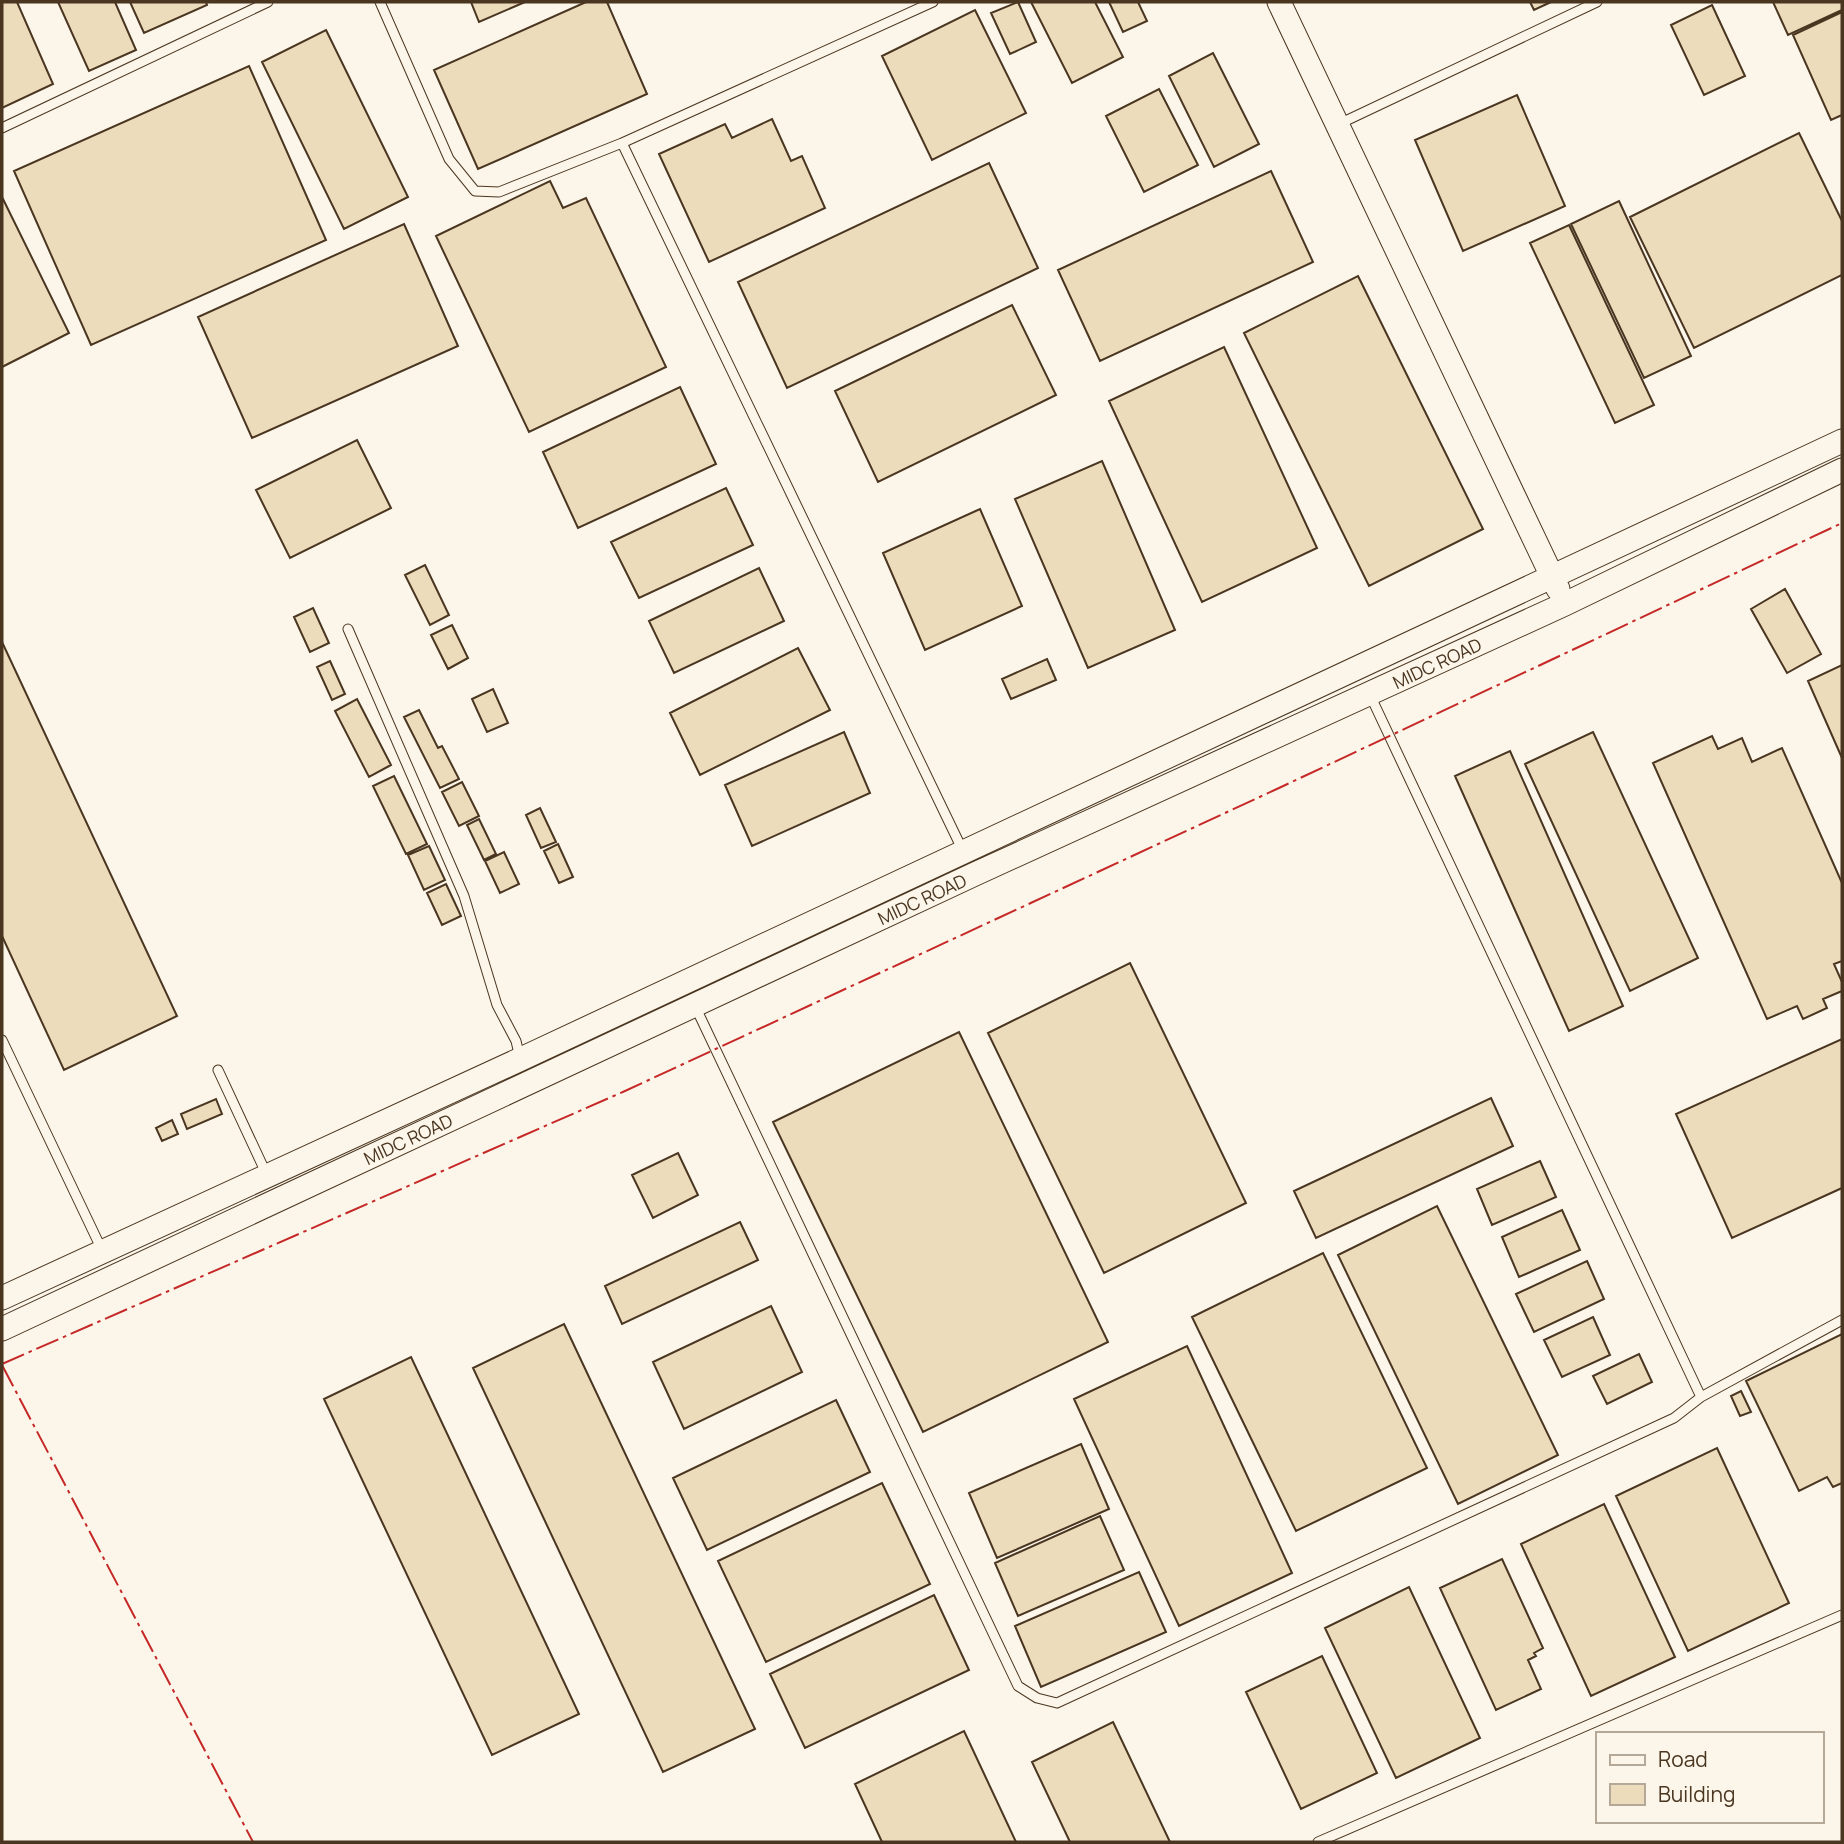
<svg xmlns="http://www.w3.org/2000/svg" width="1844" height="1844" font-family="Manrope,sans-serif">
<style>
.building{fill:#ecdcbc;stroke:#4a3520;stroke-width:2}
.lines{fill:none;stroke-linecap:round;stroke-linejoin:round}
.service-casing{stroke:#4a3520;stroke-width:11}
.tertiary-casing{stroke:#4a3520;stroke-width:25}
.service{stroke:#fbf6e9;stroke-width:9}
.tertiary{stroke:#fbf6e9;stroke-width:23}
.power{stroke:#c62828;stroke-width:2;stroke-dasharray:24 5 3.5 5;stroke-linecap:butt}
.labels{text-anchor:middle;dominant-baseline:central;stroke-width:5;stroke-linejoin:round;paint-order:stroke}
.street-label{font-size:18px;fill:#4a3520;stroke:#fbf6e9}
</style>
<rect width="100%" height="100%" fill="#fbf6e9"/>
<!-- building -->
<path class="building" d="M2,2H17L53,84L2,108Z
M58,2H115L136,50L89,71Z
M130,2H206L207,5L144,33Z
M471,2H525L479,22Z
M586,2H607L647,94L478,169L434,70Z
M1018,2L1036,42L1010,54L991,13Z
M1031,2H1095L1123,57L1072,83Z
M1109,2H1138L1147,21L1123,32Z
M1530,2H1551L1534,10Z
M1773,2H1842V10L1788,35Z
M1712,5L1745,76L1704,95L1671,25Z
M975,10L1026,113L932,160L882,56Z
M1842,12V115L1831,120L1793,35Z
M326,30L408,197L344,229L262,62Z
M1213,53L1259,144L1214,167L1169,76Z
M249,66L326,240L91,345L14,171Z
M1159,89L1198,165L1144,192L1106,116Z
M1517,95L1565,206L1463,251L1415,140Z
M772,119L791,161L802,156L825,208L709,262L659,154L725,124L732,138Z
M1799,133L1842,221V275L1694,348L1630,217Z
M989,163L1038,268L787,388L738,282Z
M1271,171L1313,262L1100,361L1058,270Z
M550,181L563,208L586,198L666,367L529,432L436,236Z
M2,197L69,333L2,367Z
M1619,201L1691,356L1644,378L1571,224Z
M404,224L458,346L252,438L198,317Z
M1569,225L1654,405L1615,423L1530,243Z
M1358,276L1483,529L1369,586L1244,333Z
M1012,305L1056,395L878,482L835,391Z
M1224,347L1317,548L1202,602L1109,401Z
M680,387L716,464L578,528L543,452Z
M357,440L391,508L290,558L256,490Z
M1102,461L1175,630L1088,668L1015,499Z
M726,488L753,545L639,598L611,542Z
M980,509L1022,606L925,650L883,553Z
M425,565L449,615L430,625L405,575Z
M759,568L784,621L674,673L649,621Z
M1785,589L1821,654L1787,673L1751,609Z
M313,608L329,643L310,652L294,617Z
M452,625L468,658L448,669L431,635Z
M2,642L177,1016L64,1070L2,936Z
M798,648L830,710L700,775L670,713Z
M1047,659L1056,680L1011,699L1002,679Z
M330,661L345,694L332,700L317,667Z
M1842,665V758L1808,681Z
M493,689L508,723L487,732L472,699Z
M357,699L391,765L369,777L335,711Z
M419,710L438,748L442,746L459,779L440,788L404,717Z
M844,732L870,793L752,846L725,785Z
M1593,732L1698,958L1630,991L1525,764Z
M1712,736L1718,749L1742,738L1752,762L1782,748L1842,883V961L1834,964L1842,982V991L1823,999L1827,1008L1803,1019L1797,1006L1767,1019L1653,763Z
M1510,751L1623,1006L1569,1031L1455,776Z
M394,776L427,844L406,854L373,786Z
M462,782L479,816L459,826L442,792Z
M540,808L556,842L541,848L526,815Z
M479,819L496,854L484,860L467,825Z
M558,844L573,877L559,883L544,851Z
M429,846L445,880L424,890L408,855Z
M504,852L519,884L500,893L485,861Z
M446,884L461,916L442,925L427,893Z
M1130,963L1246,1203L1104,1273L988,1033Z
M959,1032L1108,1342L923,1432L773,1122Z
M1842,1039V1188L1732,1238L1676,1114Z
M1491,1098L1513,1146L1316,1238L1294,1191Z
M216,1099L222,1114L187,1129L181,1114Z
M172,1120L178,1134L162,1141L156,1128Z
M678,1153L698,1195L653,1218L632,1175Z
M1540,1161L1556,1197L1492,1225L1477,1189Z
M1437,1206L1558,1455L1458,1504L1338,1255Z
M1562,1210L1580,1250L1519,1277L1502,1237Z
M740,1222L758,1260L622,1324L605,1286Z
M1323,1253L1427,1468L1296,1531L1192,1317Z
M1587,1261L1604,1299L1534,1332L1516,1294Z
M771,1306L802,1372L684,1429L653,1362Z
M1593,1317L1610,1355L1562,1377L1544,1340Z
M564,1324L755,1729L663,1772L473,1368Z
M1842,1334V1483L1833,1487L1827,1477L1799,1491L1746,1381Z
M1187,1346L1292,1573L1179,1626L1074,1399Z
M1639,1354L1652,1382L1607,1404L1593,1376Z
M411,1357L579,1714L492,1755L324,1399Z
M1741,1391L1751,1412L1740,1416L1731,1396Z
M836,1400L870,1472L707,1550L673,1478Z
M1081,1444L1109,1509L997,1558L969,1493Z
M1717,1448L1789,1603L1688,1651L1616,1496Z
M882,1483L930,1584L766,1662L718,1561Z
M1604,1504L1675,1657L1591,1696L1521,1544Z
M1100,1516L1124,1570L1018,1616L995,1563Z
M1502,1559L1543,1648L1534,1653L1536,1656L1528,1660L1541,1689L1496,1710L1440,1588Z
M1139,1572L1166,1632L1041,1687L1015,1626Z
M1409,1587L1480,1738L1396,1778L1325,1628Z
M934,1595L969,1670L805,1748L770,1674Z
M1322,1656L1377,1773L1301,1809L1246,1692Z
M1113,1722L1170,1842H1070L1032,1762Z
M964,1731L1016,1842H882L855,1784Z"/>
<g class="lines">
<defs>
<path id="service" d="M380,2L449,159L475,191L499,192L622,143L933,2
M1339,124L1597,2
M2,128L268,2
M622,143L963,851
M348,629L464,896L497,1005L516,1041L520,1058
M695,1006L1018,1686L1037,1698L1057,1703L1674,1418L1701,1397L1370,695
M2,1040L102,1250
M218,1070L266,1173
M1701,1397L1842,1320
M1318,1842L1842,1615"/>
<path id="tertiary" d="M1279,2L1558,589
M2,1298L521,1059L1842,441
M2,1329L975,874L1565,604L1842,470"/>
</defs>
<!-- service casing -->
<use href="#service" class="service-casing"/>
<!-- tertiary casing -->
<use href="#tertiary" class="tertiary-casing"/>
<!-- service -->
<use href="#service" class="service"/>
<!-- tertiary -->
<use href="#tertiary" class="tertiary"/>
<!-- power -->
<path class="power" d="M2,1364L625,1091L1279,788L1842,523
M2,1365L253,1842"/>
</g>
<g class="labels">
<!-- street labels -->
<g class="street-label">
<text transform="translate(1437 663) rotate(-25)">MIDC ROAD</text>
<text transform="translate(922 899) rotate(-25)">MIDC ROAD</text>
<text transform="translate(408 1139) rotate(-25)">MIDC ROAD</text>
</g>
</g>
<!-- border -->
<rect width="1844" height="1844" fill="none" stroke="#4a3520" stroke-width="7"/>
<!-- legend -->
<rect x="1596" y="1732" width="228" height="91" fill="#fbf6e9" stroke="#b4a999" stroke-width="2"/>
<rect x="1610" y="1755" width="35" height="10" fill="#fbf6e9" stroke="#b4a999" stroke-width="2"/>
<text x="1658" y="1767" font-size="21" fill="#4a3520">Road</text>
<rect x="1610" y="1784" width="35" height="21" fill="#ecdcbc" stroke="#b4a999" stroke-width="2"/>
<text x="1658" y="1802" font-size="21" fill="#4a3520">Building</text>
</svg>
